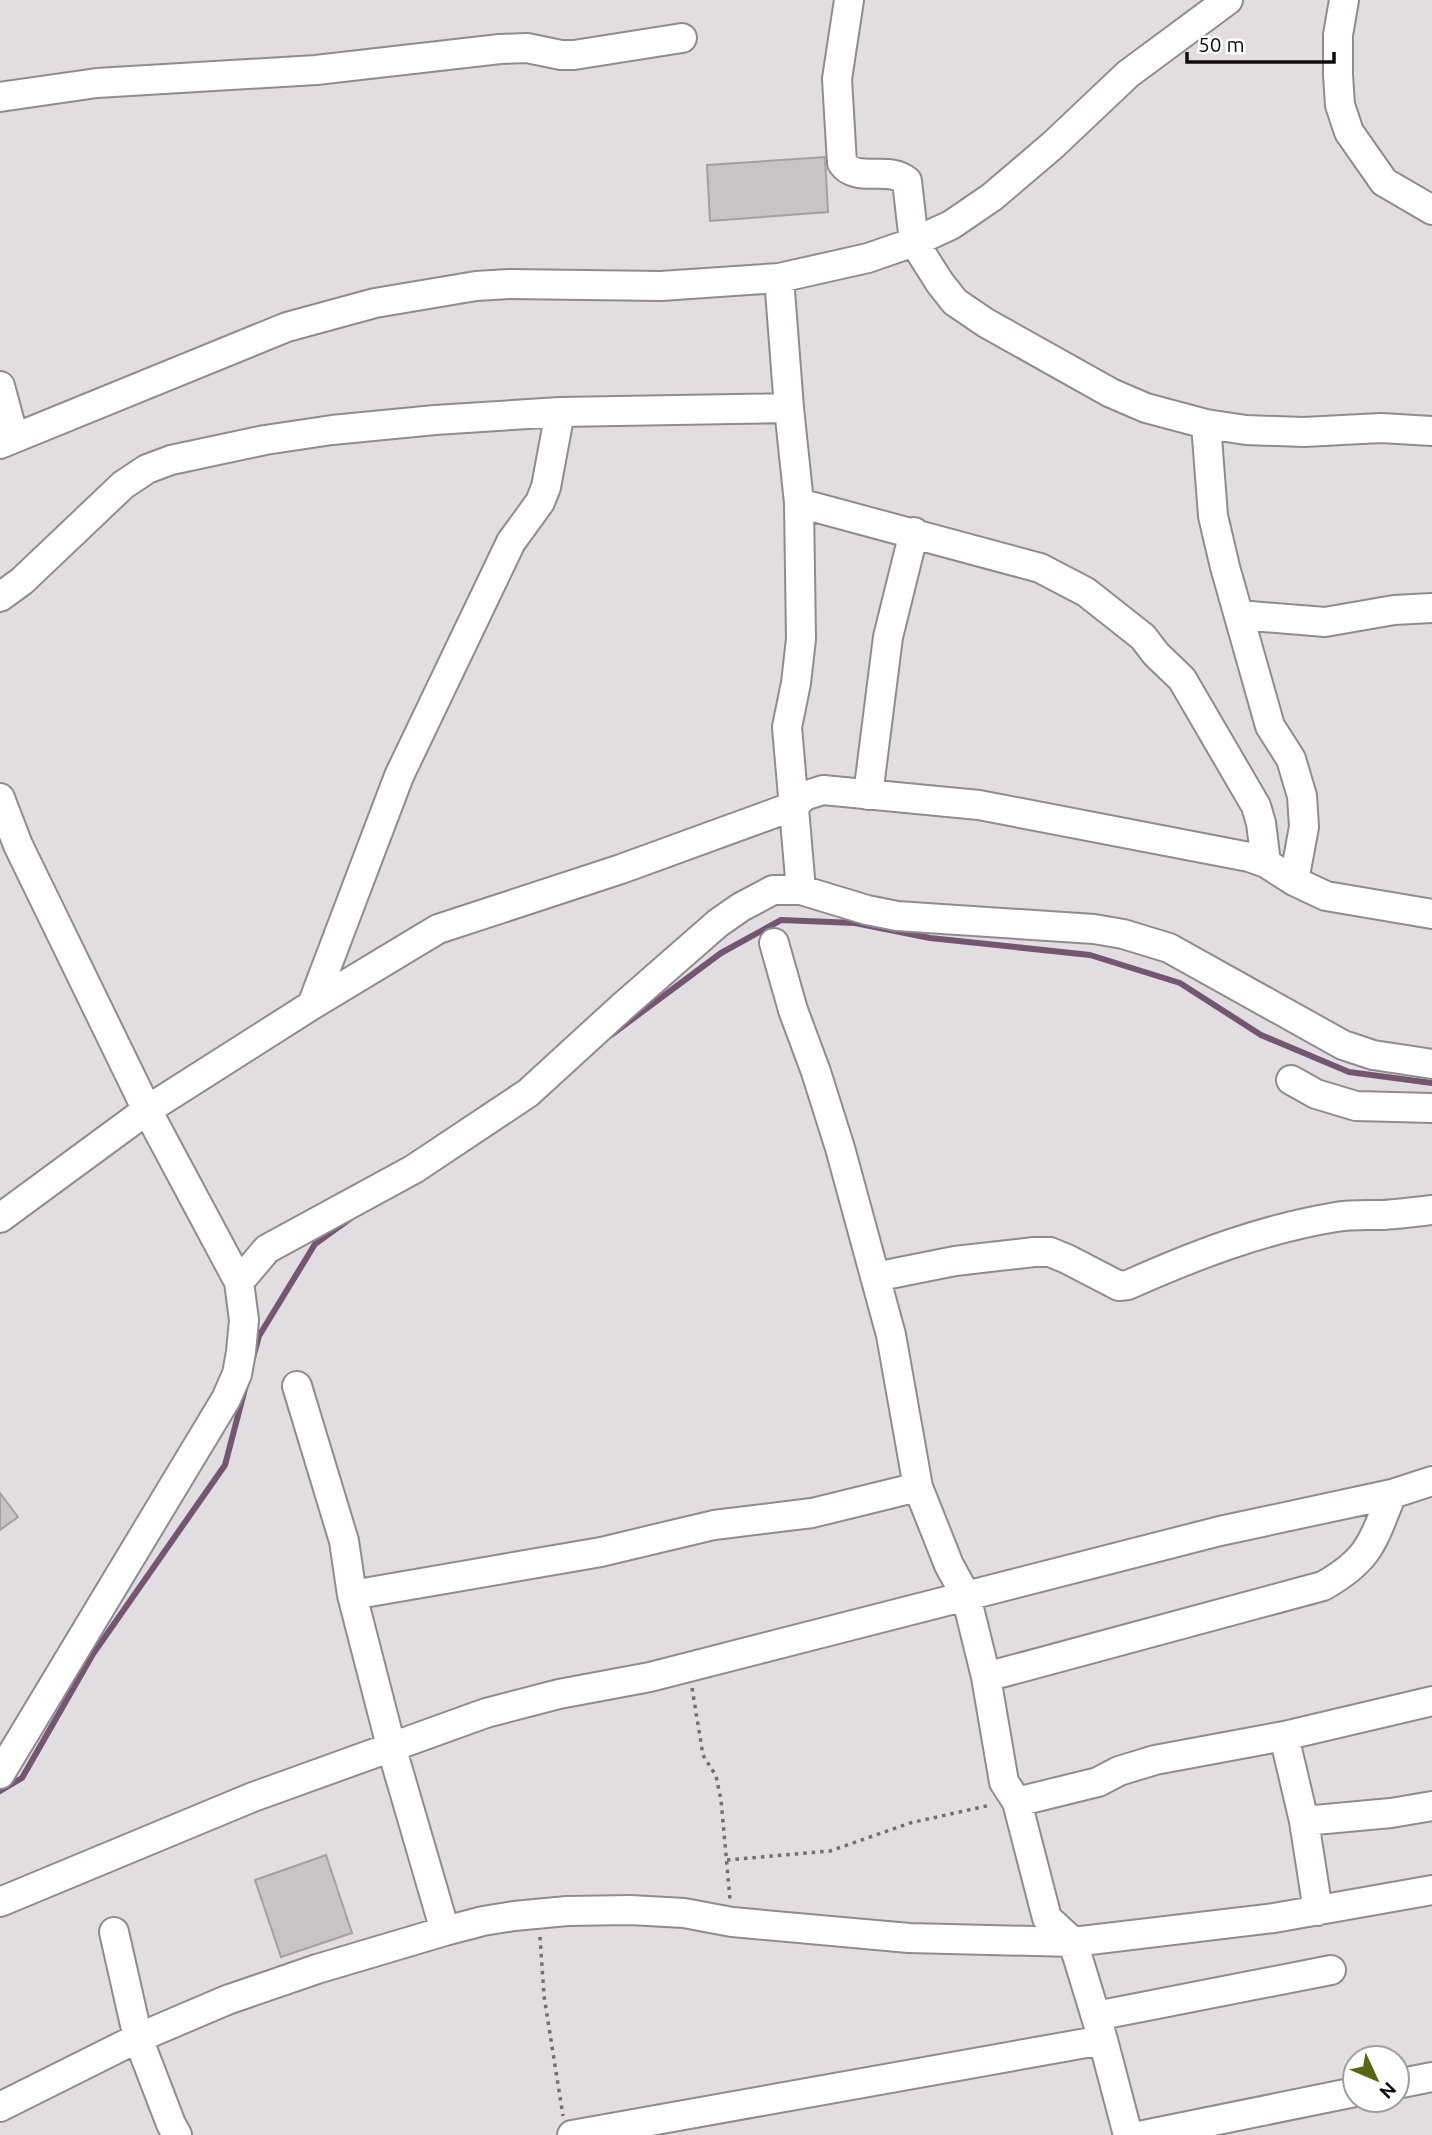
<svg xmlns="http://www.w3.org/2000/svg" width="1432" height="2135" font-family="Ubuntu,sans-serif">
<style>
.lines{fill:none;stroke-linecap:round;stroke-linejoin:round}
.stream{stroke:#755671;stroke-width:6}
.building{fill:#c8c3c7;stroke:#a39fa3;stroke-width:2}
.minor-casing{stroke:#908b8f;stroke-width:32}
.path{stroke:#727072;stroke-width:3.5;stroke-dasharray:3.5 5;stroke-linecap:butt}
.minor{stroke:#fff;stroke-width:28}
</style>
<rect width="100%" height="100%" fill="#e1dde1"/>
<g class="lines">
<!-- stream -->
<path class="stream" d="M611,1035L721,953L781,920L855,923L930,938L1090,955L1180,983L1261,1035L1349,1072L1432,1083
M253,1358L259,1336L315,1244L351,1218
M0,1791L22,1778L93,1654L225,1465L246,1385"/>
</g>
<!-- building -->
<path class="building" d="M825,157L828,212L710,221L707,165Z
M0,1493L18,1517L0,1530Z
M326,1855L352,1933L281,1957L255,1880Z"/>
<g class="lines">
<defs>
<path id="minor" d="M849,0L837,79L842,163C857,184 889,165 907,181L914,242L940,283L955,302L986,323L1111,393L1146,408L1206,424L1246,430L1304,432L1381,428L1432,431
M1344,0L1338,35V75L1340,105L1349,132L1384,182L1432,210
M0,97L97,83L316,70L500,49L527,48L561,55H574L682,38
M779,278L789,408L799,503L801,639L796,683L787,727L801,890
M0,386L14,438
M1206,424L1213,516L1225,567L1270,726L1291,759L1302,796L1304,827L1294,881
M0,444L287,327L375,303L476,286L509,284L661,286L779,278L868,258L914,242L951,225L992,197L1053,145L1128,74L1228,0
M799,503L1040,568L1086,592L1143,637L1156,654L1182,679L1256,806L1261,823L1266,863
M0,597L22,581L123,485L147,469L171,460L265,440L332,430L435,420L560,412L789,408
M1239,615L1325,622L1394,610L1432,608
M868,795L888,637L914,532
M0,798L18,845L147,1110L239,1282L244,1320L241,1352L237,1374L226,1399L0,1774
M774,943L793,1010L816,1072L840,1148L891,1335L918,1487L949,1565L966,1596L986,1677L1004,1782L1017,1802L1047,1918L1073,1942L1103,2040L1128,2135
M312,1005L399,776L511,542L540,502L546,487L560,412
M1291,1080L1316,1094L1356,1106L1432,1108
M0,1218L147,1110L312,1005L438,929L621,869L794,806L804,796L823,790L979,805L1249,857L1266,863L1294,881L1326,896L1432,914
M875,1277L955,1261L1034,1252H1050L1067,1259L1119,1286L1128,1285C1195,1255 1263,1229 1336,1217C1351,1214 1368,1215 1384,1215C1400,1214 1416,1212 1432,1210
M239,1282L267,1249L414,1169L528,1093L622,1007L718,923L741,907L773,890H801L867,910L897,916L1094,929L1123,934L1169,948L1343,1045L1373,1055L1432,1064
M297,1386L344,1541L352,1595L391,1746L445,1931
M352,1595L601,1552L714,1525L812,1513L918,1487
M986,1677L1323,1586C1370,1559 1372,1543 1392,1494
M1284,1736L1304,1821L1318,1911
M1017,1802L1098,1782L1119,1771L1155,1760L1284,1736L1432,1701
M1304,1821L1391,1813L1432,1806
M0,1902L253,1797L486,1713L559,1694L650,1677L1220,1531L1392,1494L1432,1481
M114,1932L138,2038L171,2124L177,2135
M1096,2016L1331,1970
M1397,2084L1432,2077
M0,2107L138,2038L227,2000L317,1969L445,1931L483,1921L514,1916L567,1911L630,1910L684,1913L732,1922L909,1938L1073,1942L1274,1918L1432,1890
M572,2135L1103,2040
M1144,2135L1355,2092"/>
</defs>
<!-- minor casing -->
<use href="#minor" class="minor-casing"/>
<!-- path -->
<path class="path" d="M692,1688L703,1755L716,1776L721,1800L730,1899
M727,1860L830,1851L910,1823L991,1805
M540,1937L544,1996L563,2116"/>
<!-- minor -->
<use href="#minor" class="minor"/>
</g>
<!-- north arrow -->
<g transform="translate(1376 2079) rotate(134)"><circle r="33" fill="#ffffff" stroke="#9f9e9f" stroke-width="2"/>
<path d="M0-5L12 26L0 18L-12 26Z" fill="#586812"/>
<text y="-10" font-size="19" font-weight="bold" text-anchor="middle" fill="#0e0d0e">N</text>
</g>
<!-- scale -->
<path d="M1187 52v10h147v-10" fill="none" stroke="#0e0d0e" stroke-width="3.5"/>
<text x="1198" y="52" font-size="21" fill="#0e0d0e" stroke="#ffffff" stroke-width="5" paint-order="stroke">50 m</text>
</svg>
